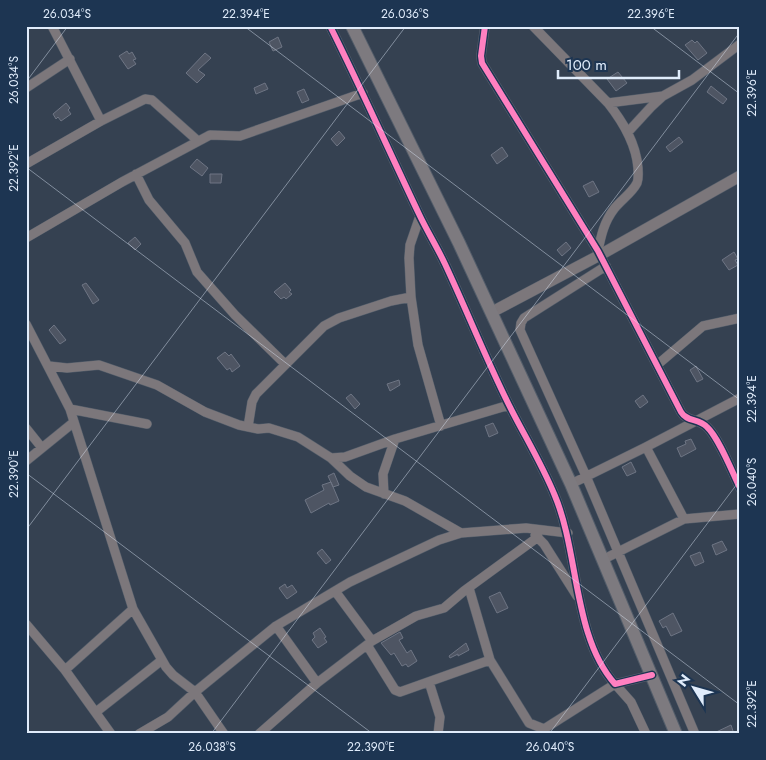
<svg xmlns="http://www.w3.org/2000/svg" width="766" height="760" font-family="Jost,sans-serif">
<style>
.building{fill:#4e5563;stroke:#6e7584}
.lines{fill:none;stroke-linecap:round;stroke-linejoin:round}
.minor-casing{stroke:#535d6a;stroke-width:10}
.tertiary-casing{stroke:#535d6a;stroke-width:12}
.secondary-casing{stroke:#535d6a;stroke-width:14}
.minor{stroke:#7c777b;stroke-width:9}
.tertiary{stroke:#7c777b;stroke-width:11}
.secondary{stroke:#7d7a7f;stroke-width:12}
.cycleway-casing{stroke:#1d3552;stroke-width:9}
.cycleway{stroke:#ff80c0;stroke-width:6}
.ticks{fill:none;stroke:#e0ecfb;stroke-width:1;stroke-opacity:0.45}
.neatline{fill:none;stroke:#e0ecfb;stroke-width:2}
.ticks-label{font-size:12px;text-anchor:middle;fill:#e0ecfb}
</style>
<rect width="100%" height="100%" fill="#354151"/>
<!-- building -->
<path class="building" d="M278,37L282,47L273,51L269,42Z
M692,40L695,43L697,41L707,53L698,60L685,45Z
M127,51L129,54L132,52L136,59L133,60L136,64L128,69L119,56Z
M205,53L211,58L198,70L205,75L197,83L186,73Z
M618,72L627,83L616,91L607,79Z
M265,83L268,89L256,94L254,88Z
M711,86L727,99L723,104L707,92Z
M304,89L309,100L302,103L297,92Z
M66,103L70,108L68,110L71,114L61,121L58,117L56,119L53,114Z
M339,131L345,138L337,146L331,139Z
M679,137L683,142L670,152L666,147Z
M502,147L508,156L497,164L491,155Z
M197,159L208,168L202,176L190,167Z
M210,174H222L221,183H210Z
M593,181L599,192L589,197L583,186Z
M135,237L141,244L135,250L128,243Z
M566,242L571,248L562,256L557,250Z
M734,252L738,259L735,260L738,265L729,270L722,260Z
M86,283L99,300L93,304L82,285Z
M285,283L291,290L289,292L292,294L286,299L284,297L281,299L274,292Z
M54,325L66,340L60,344L49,330Z
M225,352L229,356L231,354L240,366L232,372L230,368L227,370L217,358Z
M696,366L703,379L697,382L690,370Z
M399,380L400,385L390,391L387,384Z
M351,394L360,404L355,409L346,398Z
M643,395L648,402L640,408L635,401Z
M493,423L498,433L489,437L485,426Z
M691,439L696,449L681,457L677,448L686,444L685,441Z
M631,462L636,472L627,476L622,467Z
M334,473L339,485L333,487L328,476Z
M331,482L339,501L330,505L329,503L311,513L305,500L324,490L322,485Z
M722,541L727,550L716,555L712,545Z
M322,549L331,560L326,564L317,553Z
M700,552L704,562L695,566L690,556Z
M285,584L287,588L292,585L297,592L287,599L279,588Z
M500,592L508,608L497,613L489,597Z
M673,613L682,631L671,636L666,626L663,628L659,621Z
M320,628L326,637L324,638L327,642L318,648L312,640L315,637L313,633Z
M400,632L403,638L399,640L407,653L411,650L417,661L408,667L406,664L402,666L394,653L391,655L381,643Z
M466,643L469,650L458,656V654L450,658L449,656Z
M731,725L734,734H712Z"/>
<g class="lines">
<defs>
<path id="minor" d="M52,26L101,121
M330,26C361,88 389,151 419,214C427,231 437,247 445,264C467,311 486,359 509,405C524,435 542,464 555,496C579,553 573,637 615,684L652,675
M485,26L481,56L482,63L598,251L681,412C687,422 698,418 707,427C719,438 732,472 740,488
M533,26L608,103L663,96L692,80L740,44
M26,88L70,59
M628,132L651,107L663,96
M26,164L101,121L145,99L152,100L198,141
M136,174L149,200L185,243L197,272L235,315L285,364
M420,216L410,245L409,258L411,297L418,345L441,426
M26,238L122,182L210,135L240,136L363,93
M598,251C601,236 604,222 614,209C621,200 632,193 637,183C639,178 638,173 638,168C636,143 623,122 608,103
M606,266L524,318L521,323L520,330L586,476L695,734
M26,324L70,409L133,609L166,667L173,675L195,692L224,734
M657,365L703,326L740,318
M49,366L67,368L99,365L157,385L205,412L239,425L258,429L269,428L298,437L331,458L345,457L395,439L509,405
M70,409L147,424
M248,427L252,402L256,394L324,326L339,318L391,301L411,297
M26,428L42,448
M646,447L684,519
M331,458L350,476L366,487L405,501L461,533
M26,461L74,422
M571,484L646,447L740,398
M384,494L383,474L395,439
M535,535L544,544L577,596
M604,559L684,519L740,514
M469,588L490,660L529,723L544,729L615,684L631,702L646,734
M335,591L372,641
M26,624L65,670L111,734
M276,626L317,683
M367,645L395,690L400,692L490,660
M65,670L133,609
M429,682L440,717L438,734
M96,712L162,660
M139,734L168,717L195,692L276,626L350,582L439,540L461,533L526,528L568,533
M259,734L317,683L372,641L416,616L444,608L464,591L538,537"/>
<path id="tertiary" d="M492,312L600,255L740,176"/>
<path id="secondary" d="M352,26L459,243L571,484L676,734"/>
</defs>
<!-- minor casing -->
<use href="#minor" class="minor-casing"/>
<!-- tertiary casing -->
<use href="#tertiary" class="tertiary-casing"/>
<!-- secondary casing -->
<use href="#secondary" class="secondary-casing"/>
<!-- minor -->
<use href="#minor" class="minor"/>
<!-- tertiary -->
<use href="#tertiary" class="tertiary"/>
<!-- secondary -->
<use href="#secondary" class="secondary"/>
<defs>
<path id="cycleway" d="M330,26C361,88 389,151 419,214C427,231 437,247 445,264C467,311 486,359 509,405C524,435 542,464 555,496C579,553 573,637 615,684L652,675
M485,26L481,56L482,63L598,251L681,412C687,422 698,418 707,427C719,438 732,472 740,488"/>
</defs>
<!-- cycleway casing -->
<use href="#cycleway" class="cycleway-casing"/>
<!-- cycleway -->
<use href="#cycleway" class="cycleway"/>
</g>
<!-- ticks -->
<path class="ticks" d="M244,26L740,400M650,26L740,94M26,82L68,26M26,167L740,705M26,473L373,734M26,530L406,26M211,734L740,32M549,734L740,480"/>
<!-- border -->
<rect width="766" height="760" fill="none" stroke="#1d3552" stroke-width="55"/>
<!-- north arrow -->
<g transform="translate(694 688) rotate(307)" stroke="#1d3552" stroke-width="4" paint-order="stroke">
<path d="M0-4L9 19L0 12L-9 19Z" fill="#e0ecfb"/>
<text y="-8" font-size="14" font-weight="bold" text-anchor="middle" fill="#e0ecfb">N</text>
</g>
<!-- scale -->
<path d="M558 70v8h121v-8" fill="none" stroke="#e0ecfb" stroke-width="2.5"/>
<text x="566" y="70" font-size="15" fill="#e0ecfb" stroke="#1d3552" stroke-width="4" paint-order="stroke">100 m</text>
<rect x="28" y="28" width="710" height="704" class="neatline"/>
<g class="ticks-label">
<text x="67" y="18">26.034°S</text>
<text x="246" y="18">22.394°E</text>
<text x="405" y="18">26.036°S</text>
<text x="651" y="18">22.396°E</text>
<text transform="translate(14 80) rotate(-90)" y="4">26.034°S</text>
<text transform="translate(752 93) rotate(-90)" y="4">22.396°E</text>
<text transform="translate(14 168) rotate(-90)" y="4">22.392°E</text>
<text transform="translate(752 399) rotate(-90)" y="4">22.394°E</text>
<text transform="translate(14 474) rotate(-90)" y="4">22.390°E</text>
<text transform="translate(752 482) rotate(-90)" y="4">26.040°S</text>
<text transform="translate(752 704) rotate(-90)" y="4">22.392°E</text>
<text x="212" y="751">26.038°S</text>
<text x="371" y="751">22.390°E</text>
<text x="550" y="751">26.040°S</text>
</g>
</svg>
